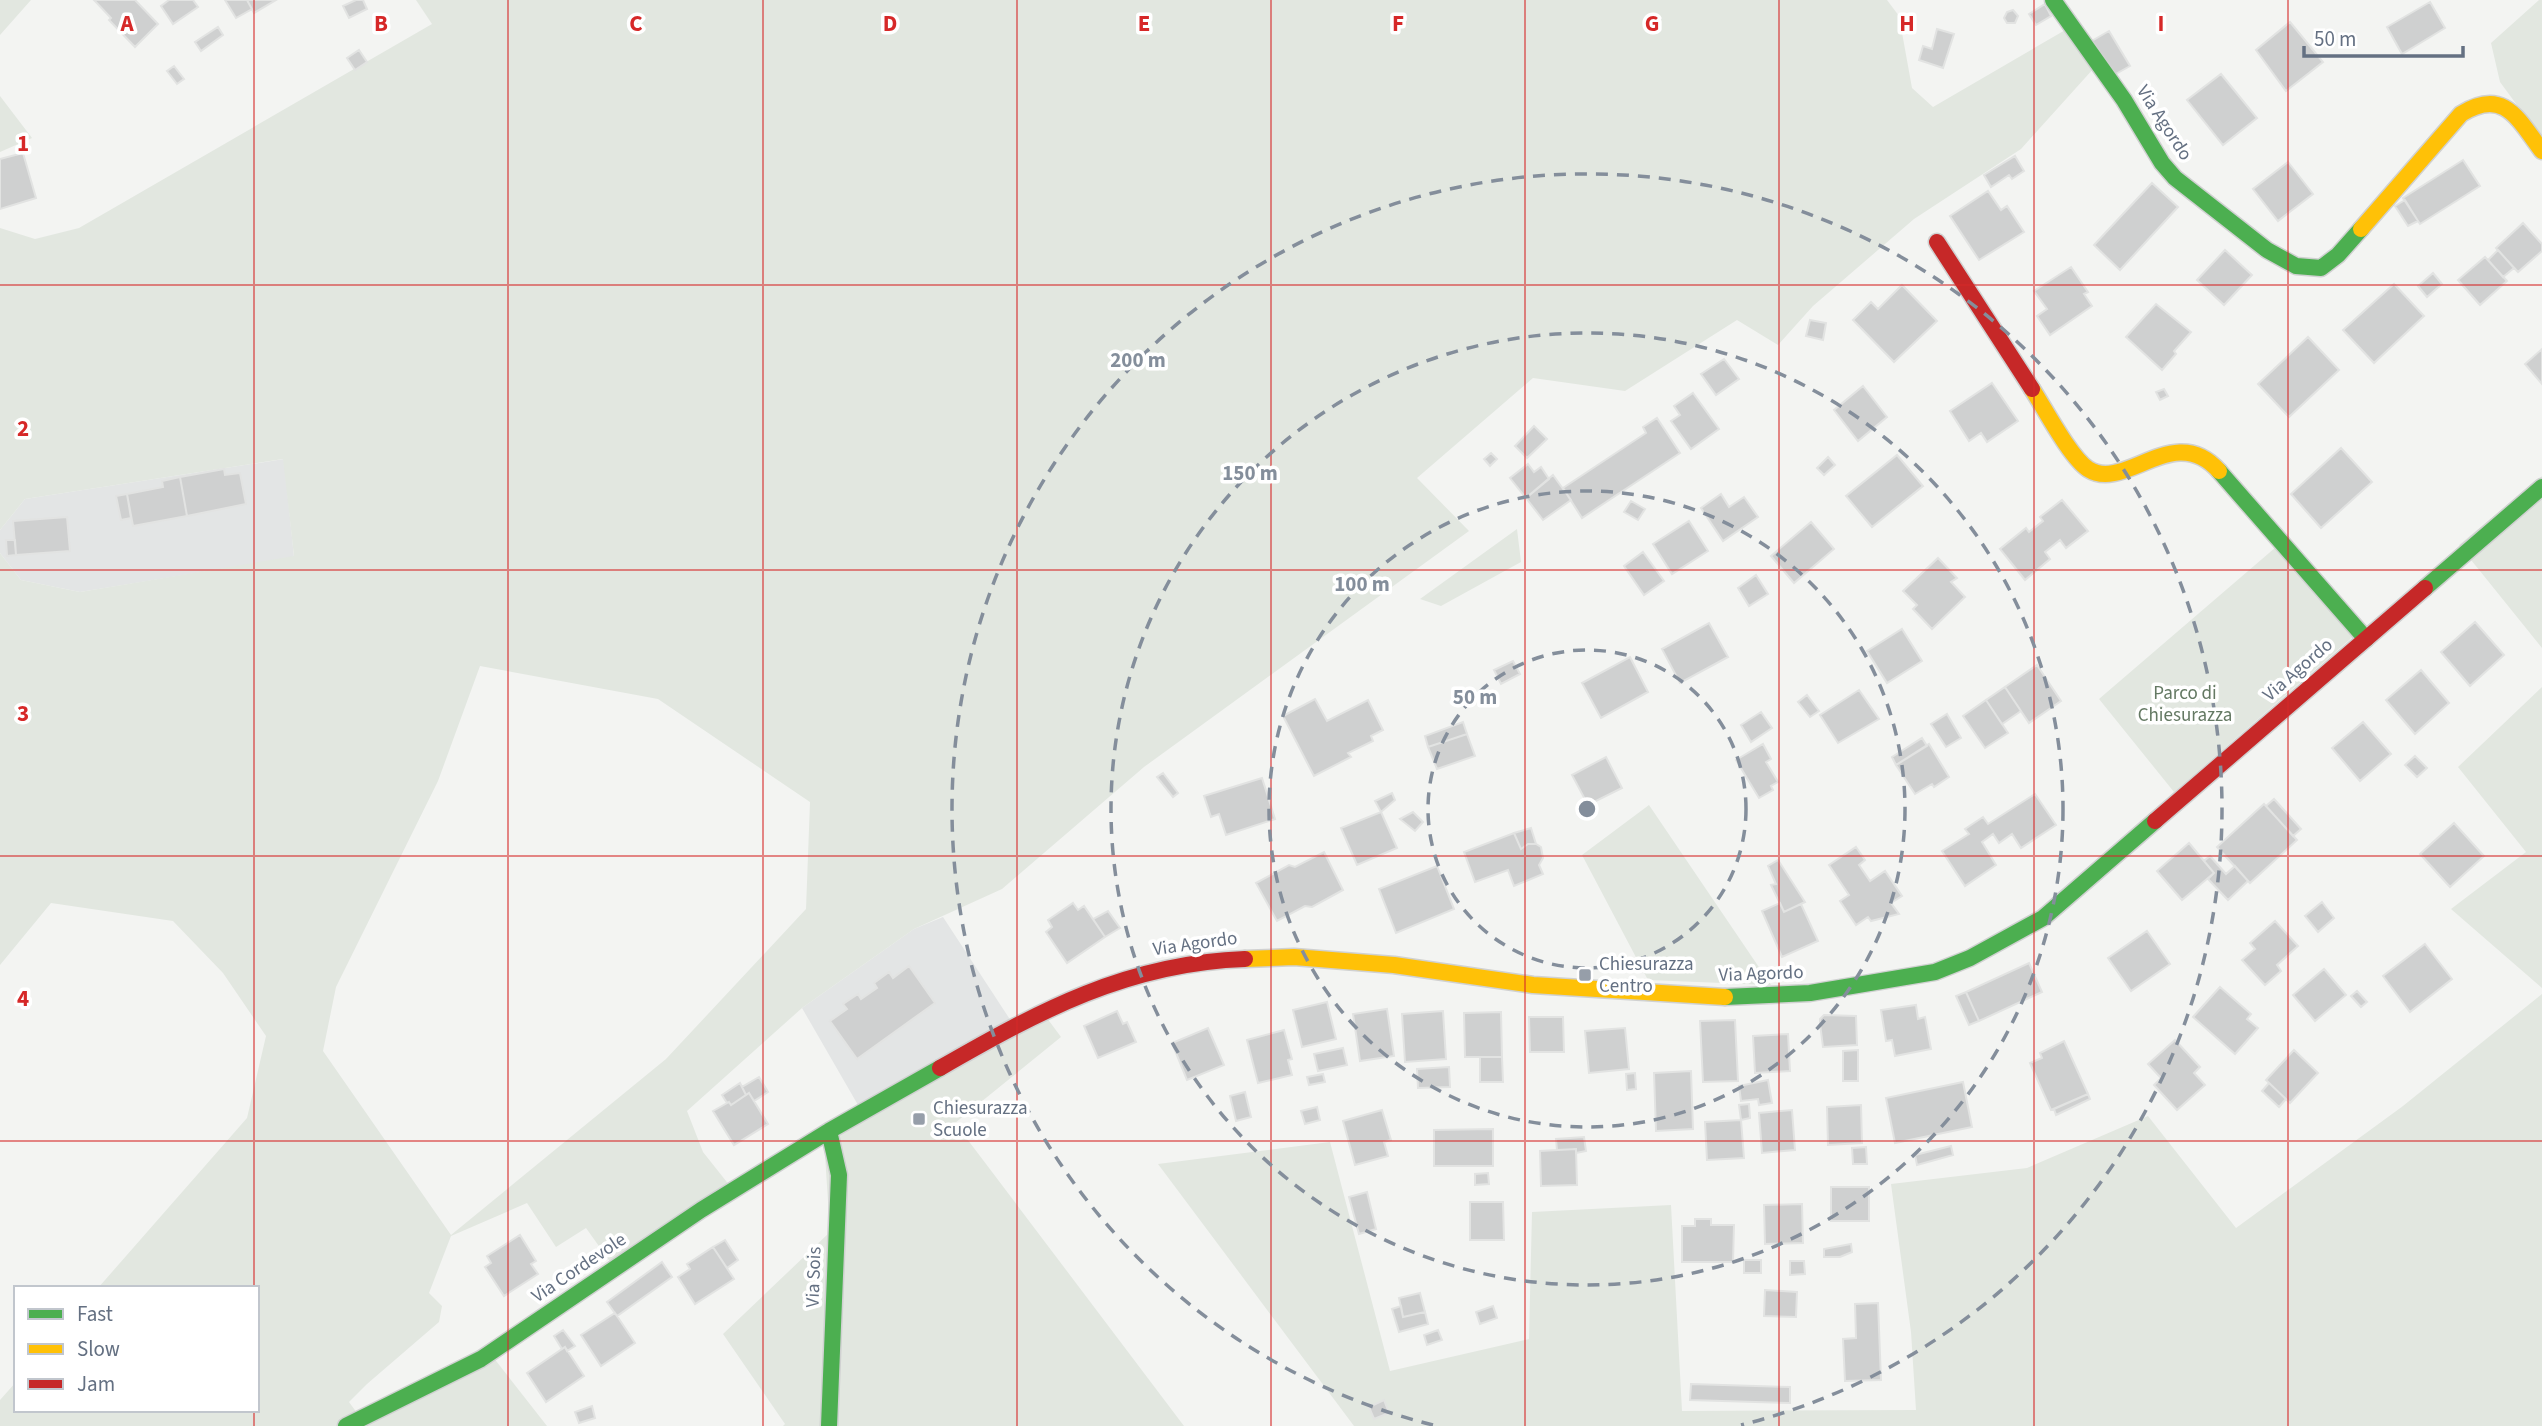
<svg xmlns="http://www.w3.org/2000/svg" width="2542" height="1426" font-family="'Source Sans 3',sans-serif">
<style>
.built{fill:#e3e5e5}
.green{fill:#e2e7e0;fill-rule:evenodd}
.building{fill:#cfd0d0;stroke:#e2e3e2;stroke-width:2}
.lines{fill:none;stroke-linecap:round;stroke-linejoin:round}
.fast-casing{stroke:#d0d1d1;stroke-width:19}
.slow-casing{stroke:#d0d1d1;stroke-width:19}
.jam-casing{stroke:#d0d1d1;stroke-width:19}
.fast{stroke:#4caf50;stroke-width:16}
.slow{stroke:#ffc107;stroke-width:16}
.jam{stroke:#c62828;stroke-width:16}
.grid{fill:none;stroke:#d62828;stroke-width:2;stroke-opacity:0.55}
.ring{fill:none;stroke:#848e9b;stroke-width:3.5;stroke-dasharray:12 9}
.poi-dot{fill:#969ea9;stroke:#fff;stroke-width:2.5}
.labels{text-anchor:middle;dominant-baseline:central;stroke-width:7;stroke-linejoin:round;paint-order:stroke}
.street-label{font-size:19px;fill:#647082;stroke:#fff}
.park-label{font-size:19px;fill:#647963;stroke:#fff}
.poi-label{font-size:19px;fill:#647082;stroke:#fff;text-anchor:start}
.grid-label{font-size:23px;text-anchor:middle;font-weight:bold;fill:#d62828;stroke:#fff;stroke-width:7;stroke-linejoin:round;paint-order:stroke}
.centre{fill:#848e9b;stroke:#fff;stroke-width:3.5}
.ring-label{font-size:21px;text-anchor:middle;font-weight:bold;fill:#848e9b;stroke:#fff;stroke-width:7;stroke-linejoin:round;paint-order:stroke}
</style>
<rect width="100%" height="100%" fill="#f3f4f2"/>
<!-- built -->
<path class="built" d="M284,459L294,557L80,592L21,580L0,553V530L25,499Z
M943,917L1011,1021L858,1105L802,1008L914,929Z"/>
<!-- green -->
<path class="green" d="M0,0H31L0,35Z
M416,0H1887L1899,16L1912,88L1933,107L2067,29L2094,68L2021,149L1914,219L1813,306L1778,345L1737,320L1625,391L1533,378L1417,478L1469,531L1144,767L1002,889L914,929L802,1008L687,1111L703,1152L730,1186L611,1263L586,1228L556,1247L527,1203L451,1236L429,1293L442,1306L439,1322L367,1384L349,1402L357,1413L486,1348L547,1426H0V1400L16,1382V1410H257V1288H98L247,1118L266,1036L223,973L173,921L51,903L0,965V553L21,580L80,592L294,556L283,459L25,499L0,530V228L35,239L79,228L432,24ZM480,666L658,699L810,802L806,909L666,1059L451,1235L323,1051L336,987L438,781Z
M2539,0H2542V139L2500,82L2491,43Z
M0,96L32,138L0,152Z
M2542,476V648L2459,545Z
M1517,529L1521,562L1441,606L1420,599Z
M2276,547L2355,635L2174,792L2099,699Z
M2542,687V988L2451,909L2526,852L2458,767Z
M1649,805L1771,985L1648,980L1582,855Z
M2542,994V1426H1354L1158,1164L1330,1142L1390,1371L1529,1339L1532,1212L1671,1205L1682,1411L1916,1410L1911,1332L1891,1184L2027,1168L2148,1116L2236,1228L2403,1106Z
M1038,1006L1061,1037L955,1123L1184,1426H783L785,1424L723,1334L830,1232L823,1124Z"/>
<!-- building -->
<path class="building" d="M94,0H135L158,24L135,47L109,20L111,18Z
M169,0H193L198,7L173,24L161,6Z
M225,0H247L252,9L236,18Z
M247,0H276L254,13Z
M356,0H363L367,9L349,18L343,6Z
M2430,2L2445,28L2402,54L2387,27Z
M2045,4L2051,16L2036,25L2029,14Z
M2013,10L2018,16L2015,23H2007L2004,18L2007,12Z
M2290,22L2323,62L2286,91L2256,50Z
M218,27L223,35L201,51L195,42Z
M1937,29L1954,34L1943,68L1919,60L1923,46L1932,49Z
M2109,31L2130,66L2114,75L2090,42Z
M359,50L367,62L355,70L347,58Z
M174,66L184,79L177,84L167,71Z
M2221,74L2257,118L2223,145L2187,100Z
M23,153L36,198L0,209V159Z
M2015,156L2024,171L2012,179L2009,175L1991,187L1984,175Z
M2463,160L2480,186L2420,224L2403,198Z
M2288,162L2313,194L2278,221L2253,189Z
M2152,183L2178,207L2120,270L2094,245Z
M1988,191L2001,210L2007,206L2024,232L1979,260L1950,216Z
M2405,200L2418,221L2408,226L2395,206Z
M2523,223L2542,244V251L2518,272L2496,248Z
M2225,250L2252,275L2224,305L2197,280Z
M2498,250L2514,268L2503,277L2488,260Z
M2485,257L2507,281L2480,305L2458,280Z
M2071,267L2088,292L2084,294L2092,306L2050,335L2037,316L2047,309L2034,291Z
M2433,273L2442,284L2427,297L2418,286Z
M2394,284L2424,316L2374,363L2343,330Z
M1902,285L1937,321L1894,362L1853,320L1871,302L1878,309Z
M2156,304L2191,332L2174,351L2176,354L2162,370L2126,337Z
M1810,320L1826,323L1823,340L1806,336Z
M2308,337L2339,370L2289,417L2258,384Z
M2542,349V384L2525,364Z
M1724,359L1739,379L1716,395L1701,374Z
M1992,383L2018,421L1987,442L1981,433L1969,441L1950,411Z
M1863,386L1887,417L1858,441L1834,410Z
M2164,389L2168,396L2160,400L2156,392Z
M1693,393L1719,429L1691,449L1671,421L1680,415L1674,406Z
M1657,418L1680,453L1582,518L1563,488L1646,433L1643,427Z
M1534,426L1547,439L1527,458L1515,446Z
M2341,448L2372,482L2321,528L2291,494Z
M1491,453L1497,459L1490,466L1484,459Z
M1897,455L1923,486L1872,527L1846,496Z
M1828,457L1835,465L1824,475L1817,468Z
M1528,464L1534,472L1541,467L1549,479L1526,498L1510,478Z
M224,469L225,475L240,473L246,504L187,516L180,477Z
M1553,475L1571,500L1543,520L1526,498Z
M180,477L187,516L133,526L127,494L163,487L162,481Z
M127,494L131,518L121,520L116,496Z
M1721,494L1729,507L1744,497L1758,517L1723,541L1701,508Z
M2062,500L2088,531L2066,548L2060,540L2045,552L2050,559L2025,580L2000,549L2026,528L2029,532L2043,521L2040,517Z
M1631,501L1645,509L1638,520L1624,512Z
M67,517L70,551L16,555L13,521Z
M1689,521L1708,551L1672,574L1653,544Z
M1811,522L1834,549L1794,583L1771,556Z
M6,540H15L16,555L7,556Z
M1643,552L1664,581L1644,595L1624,566Z
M1938,558L1957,578L1951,582L1965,597L1932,629L1913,609L1917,605L1903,591Z
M1756,575L1768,594L1749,606L1738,588Z
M2475,622L2504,655L2470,686L2441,652Z
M1709,623L1728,657L1680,683L1662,649Z
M1902,629L1922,661L1887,683L1867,651Z
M1630,657L1648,692L1601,718L1582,683Z
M1513,661L1520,674L1501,684L1494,670Z
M2037,665L2061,701L2029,723L2005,687Z
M2421,670L2449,703L2415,734L2386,700Z
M2005,687L2021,711L2002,724L1986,700Z
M1859,690L1879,719L1838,743L1820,715Z
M1807,695L1819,711L1810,717L1798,702Z
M1315,699L1327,721L1368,700L1383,730L1371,736L1373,741L1348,753L1351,757L1314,776L1283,716Z
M1986,700L2008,733L1985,748L1963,716Z
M1761,712L1772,728L1751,742L1741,725Z
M1947,714L1961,738L1946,747L1931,724Z
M1463,722L1467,734L1428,747L1425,736Z
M2363,722L2391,754L2360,781L2332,748Z
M1467,734L1475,756L1437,769L1428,747Z
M1922,738L1927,746L1896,765L1892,757Z
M1763,744L1771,759L1766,762L1778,782L1771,786L1773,790L1759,798L1736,760Z
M1929,744L1949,777L1934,787L1932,784L1915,794L1896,765Z
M2415,756L2427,768L2417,777L2405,765Z
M1606,757L1622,788L1588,805L1572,775Z
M1163,773L1178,793L1173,797L1157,777Z
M1262,778L1275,819L1226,835L1219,814L1211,817L1204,796Z
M1392,793L1395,800L1381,812L1375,801Z
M2035,794L2056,825L2021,848L2012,834L1999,843L1993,834L1982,842L1996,865L1965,886L1942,851L1969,834L1965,829L1983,817L1988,824Z
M2274,799L2301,829L2293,836L2266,806Z
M2264,804L2297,840L2250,883L2217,847Z
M1381,812L1397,848L1357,865L1341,828Z
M1413,812L1423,822L1415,831L1400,819Z
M2454,823L2484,856L2450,887L2420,854Z
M1531,828L1536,844H1528L1521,849L1514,833Z
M1514,833L1521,849L1528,844H1536L1541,847L1543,858L1539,865L1543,874L1514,886L1508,870L1475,882L1464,852Z
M2189,843L2214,873L2182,900L2157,871Z
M1856,847L1865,860L1859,865L1870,881L1885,871L1902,896L1891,903L1899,914L1871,921L1868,917L1856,925L1840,901L1849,895L1829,865Z
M1324,852L1343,890L1312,907L1305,906L1277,921L1256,883L1289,865L1295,867Z
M2210,856L2226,874L2235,866L2248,881L2228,900L2208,879L2214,873L2204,861Z
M1778,860L1805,902L1784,912L1771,885L1776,884L1768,866Z
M1437,866L1454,909L1396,933L1379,889Z
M2322,902L2334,918L2318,932L2305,916Z
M1073,903L1078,910L1084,906L1105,937L1067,963L1046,932L1052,927L1048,920Z
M1780,903L1784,912L1801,904L1818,941L1782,957L1762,911Z
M1108,911L1120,928L1105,937L1093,919Z
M2275,921L2298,946L2277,965L2281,971L2265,985L2242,960L2255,949L2250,943Z
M2147,931L2170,964L2131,991L2108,958Z
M2425,944L2452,979L2410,1012L2383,976Z
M2029,963L2042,992L1979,1021L1966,992Z
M909,966L935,1003L857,1059L830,1021L847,1009L843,1004L858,994L861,999L877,988L874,983L889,972L893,978Z
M2324,969L2346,995L2315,1021L2293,995Z
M2220,987L2251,1014L2247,1019L2258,1028L2235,1054L2193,1017Z
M2357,991L2367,1002L2361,1007L2351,996Z
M1966,992L1979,1021L1969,1025L1956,996Z
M1327,1002L1336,1039L1302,1047L1293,1010Z
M1916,1005L1918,1019L1925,1017L1931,1049L1895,1056L1892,1040L1886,1041L1881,1010Z
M1387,1009L1394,1056L1360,1061L1353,1014Z
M1117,1011L1123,1024L1127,1022L1136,1042L1098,1058L1084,1026Z
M1443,1011L1446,1059L1405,1062L1402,1014Z
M1501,1012L1502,1057H1465L1464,1013Z
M1824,1015L1856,1016L1857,1045L1823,1047L1820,1024V1019Z
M1529,1017H1563L1564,1052H1530Z
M1735,1020L1738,1081L1703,1082L1700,1021Z
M1208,1028L1224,1065L1187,1080L1172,1043Z
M1625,1028L1629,1069L1589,1073L1585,1031Z
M1284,1030L1292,1059L1288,1060L1292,1075L1258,1083L1247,1040Z
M1788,1034L1790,1071L1755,1073L1753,1036Z
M2175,1040L2200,1067L2194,1073L2205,1085L2177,1110L2154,1085L2161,1078L2148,1064Z
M2064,1041L2088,1094L2051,1110L2030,1063L2042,1058L2040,1053Z
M1343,1048L1347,1065L1318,1071L1314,1054Z
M1858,1050V1081H1843V1051Z
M2294,1050L2318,1073L2290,1103L2266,1080Z
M1480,1057H1502L1503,1082H1480Z
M1449,1067L1450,1087L1418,1088L1417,1069Z
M1691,1071L1693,1129L1656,1131L1654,1073Z
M1635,1073L1636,1089L1627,1090L1626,1074Z
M1323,1074L1325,1082L1309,1085L1307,1077Z
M759,1077L768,1092L754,1101L749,1093L746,1095L742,1087Z
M1768,1080L1772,1103L1759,1105L1758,1099L1741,1101L1739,1086Z
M1963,1082L1972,1127L1895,1143L1886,1098Z
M740,1083L746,1095L731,1105L729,1102L727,1103L722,1095Z
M2269,1083L2286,1099L2279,1107L2262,1091Z
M1245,1092L1251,1117L1236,1121L1230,1096Z
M749,1093L768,1124L734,1145L713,1111L729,1102L731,1105Z
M2088,1094L2090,1099L2056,1115L2054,1109Z
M1749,1104L1750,1118L1741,1120L1739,1105Z
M1861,1105L1862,1143L1828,1145L1827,1107Z
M1317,1107L1320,1120L1305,1124L1301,1111Z
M1382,1110L1391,1140L1384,1142L1388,1156L1355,1165L1343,1121Z
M1792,1110L1795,1150L1762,1153L1759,1113Z
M1741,1120L1744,1158L1707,1160L1705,1122Z
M1493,1129V1166H1434V1130Z
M1584,1137L1586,1151L1576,1153V1149L1557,1150L1556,1139Z
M1951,1146L1953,1155L1917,1165L1915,1155Z
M1866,1147L1867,1164H1853L1852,1148Z
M1576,1149L1577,1185L1541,1186L1540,1151Z
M1488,1173L1489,1184L1475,1185V1174Z
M1831,1187H1869V1221H1831Z
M1367,1192L1376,1229L1359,1234L1349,1197Z
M1470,1202H1503L1504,1240H1470Z
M1802,1204L1803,1243L1765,1244L1764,1205Z
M1695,1219H1711V1225H1734L1733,1262H1682V1226H1695Z
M520,1235L536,1261L531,1264L538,1274L504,1296L485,1267L491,1263L487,1256Z
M725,1240L738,1260L727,1268L713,1247Z
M1851,1244L1852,1252L1840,1257H1824V1249Z
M713,1247L734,1279L695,1304L678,1277L690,1269L687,1264Z
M1744,1260H1761V1273H1744Z
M1790,1261H1804L1805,1274L1790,1275Z
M662,1262L672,1277L617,1316L607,1302Z
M1765,1290L1797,1292L1796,1317L1764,1316Z
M1420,1293L1425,1312L1403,1317L1399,1298Z
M1878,1303L1881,1380L1845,1381L1843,1339L1856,1338L1855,1304Z
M1401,1306L1403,1317L1425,1312L1428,1324L1399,1332L1392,1309Z
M1493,1306L1497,1318L1480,1324L1476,1312Z
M615,1313L635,1343L601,1366L581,1335Z
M563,1330L575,1346L567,1351L565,1347L562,1349L554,1336Z
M1438,1330L1442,1340L1427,1345L1424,1335Z
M565,1347L584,1376L546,1402L527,1373Z
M1691,1384L1790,1387V1403L1690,1400Z
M1384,1400L1389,1413L1374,1419L1369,1407Z
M592,1406L595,1418L579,1423L575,1412Z"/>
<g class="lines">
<defs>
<path id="fast" d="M2053,0L2124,100L2162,163L2175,178L2267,250L2296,266L2321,268L2338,255L2361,229
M2219,471L2366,639
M2425,588L2542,487
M1725,997L1810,993L1935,972L1970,958L2043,918L2155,821
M829,1131L839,1175L829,1426
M346,1426L481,1359L701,1210L829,1131L940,1068"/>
<path id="slow" d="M2361,229L2461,114C2504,87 2518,119 2542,151
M2032,389C2045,409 2070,457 2088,469C2125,493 2174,420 2219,471
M1245,959L1294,957L1394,965L1533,985L1725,997"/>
<path id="jam" d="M1937,242L2032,389
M2155,821L2425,588
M940,1068C1039,1011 1128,963 1245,959"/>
</defs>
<!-- fast casing -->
<use href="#fast" class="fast-casing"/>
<!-- slow casing -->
<use href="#slow" class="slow-casing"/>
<!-- jam casing -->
<use href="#jam" class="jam-casing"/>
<!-- fast -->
<use href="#fast" class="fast"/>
<!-- slow -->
<use href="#slow" class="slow"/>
<!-- jam -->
<use href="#jam" class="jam"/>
</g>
<!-- grid -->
<path class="grid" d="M254,0V1288M508,0V1426M763,0V1426M1017,0V1426M1271,0V1426M1525,0V1426M1779,0V1426M2034,0V1426M2288,0V1426M0,285H2542M0,570H2542M0,856H2542M0,1141H2542M254,1410V1426"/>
<!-- distance rings -->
<g class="ring">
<circle cx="1587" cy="809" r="159"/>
<circle cx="1587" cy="809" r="318"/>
<circle cx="1587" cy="809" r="476"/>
<path d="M1433 1425A635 635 0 1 1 1741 1425"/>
</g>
<!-- markers -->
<g class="poi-dot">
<rect x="1578" y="968" width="14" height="14" rx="3.5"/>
<rect x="912" y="1112" width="14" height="14" rx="3.5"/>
</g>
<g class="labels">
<!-- street labels -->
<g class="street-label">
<text transform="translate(2164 123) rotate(57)">Via Agordo</text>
<text transform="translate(2298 670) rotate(-41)">Via Agordo</text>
<text transform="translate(1195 944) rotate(-8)">Via Agordo</text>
<text transform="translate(1761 974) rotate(-2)">Via Agordo</text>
<text transform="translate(579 1268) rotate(-34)">Via Cordevole</text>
<text transform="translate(814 1277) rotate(-88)">Via Sois</text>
</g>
<!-- park labels -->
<g class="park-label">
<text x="2185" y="693">Parco di<tspan x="2185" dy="22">Chiesurazza</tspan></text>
</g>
<!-- poi labels -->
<g class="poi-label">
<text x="1599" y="964">Chiesurazza<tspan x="1599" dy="22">Centro</tspan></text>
<text x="933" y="1108">Chiesurazza<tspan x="933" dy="22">Scuole</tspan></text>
</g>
</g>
<g class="grid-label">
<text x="127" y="31">A</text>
<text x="381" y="31">B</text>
<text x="636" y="31">C</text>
<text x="890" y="31">D</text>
<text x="1144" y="31">E</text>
<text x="1398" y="31">F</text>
<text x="1652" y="31">G</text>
<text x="1907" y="31">H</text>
<text x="2161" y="31">I</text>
<text x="23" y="151">1</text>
<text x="23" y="436">2</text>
<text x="23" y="721">3</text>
<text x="23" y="1006">4</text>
</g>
<circle cx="1587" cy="809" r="10" class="centre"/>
<g class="ring-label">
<text x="1138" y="367">200 m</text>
<text x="1250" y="480">150 m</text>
<text x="1362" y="591">100 m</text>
<text x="1475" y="704">50 m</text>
</g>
<!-- legend -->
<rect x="14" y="1286" width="245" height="126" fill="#ffffff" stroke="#c1c6cd" stroke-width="2"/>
<rect x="28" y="1309" width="35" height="10" fill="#4caf50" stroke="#c1c6cd" stroke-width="2"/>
<text x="77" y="1321" font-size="21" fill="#647082">Fast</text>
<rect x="28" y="1344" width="35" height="10" fill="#ffc107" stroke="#c1c6cd" stroke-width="2"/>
<text x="77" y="1356" font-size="21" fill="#647082">Slow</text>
<rect x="28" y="1379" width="35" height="10" fill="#c62828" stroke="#c1c6cd" stroke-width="2"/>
<text x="77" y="1391" font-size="21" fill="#647082">Jam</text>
<!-- scale -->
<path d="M2304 46v10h159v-10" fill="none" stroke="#647082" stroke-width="3.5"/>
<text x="2314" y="46" font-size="21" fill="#647082" stroke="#ffffff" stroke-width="5" paint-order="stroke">50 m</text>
</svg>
